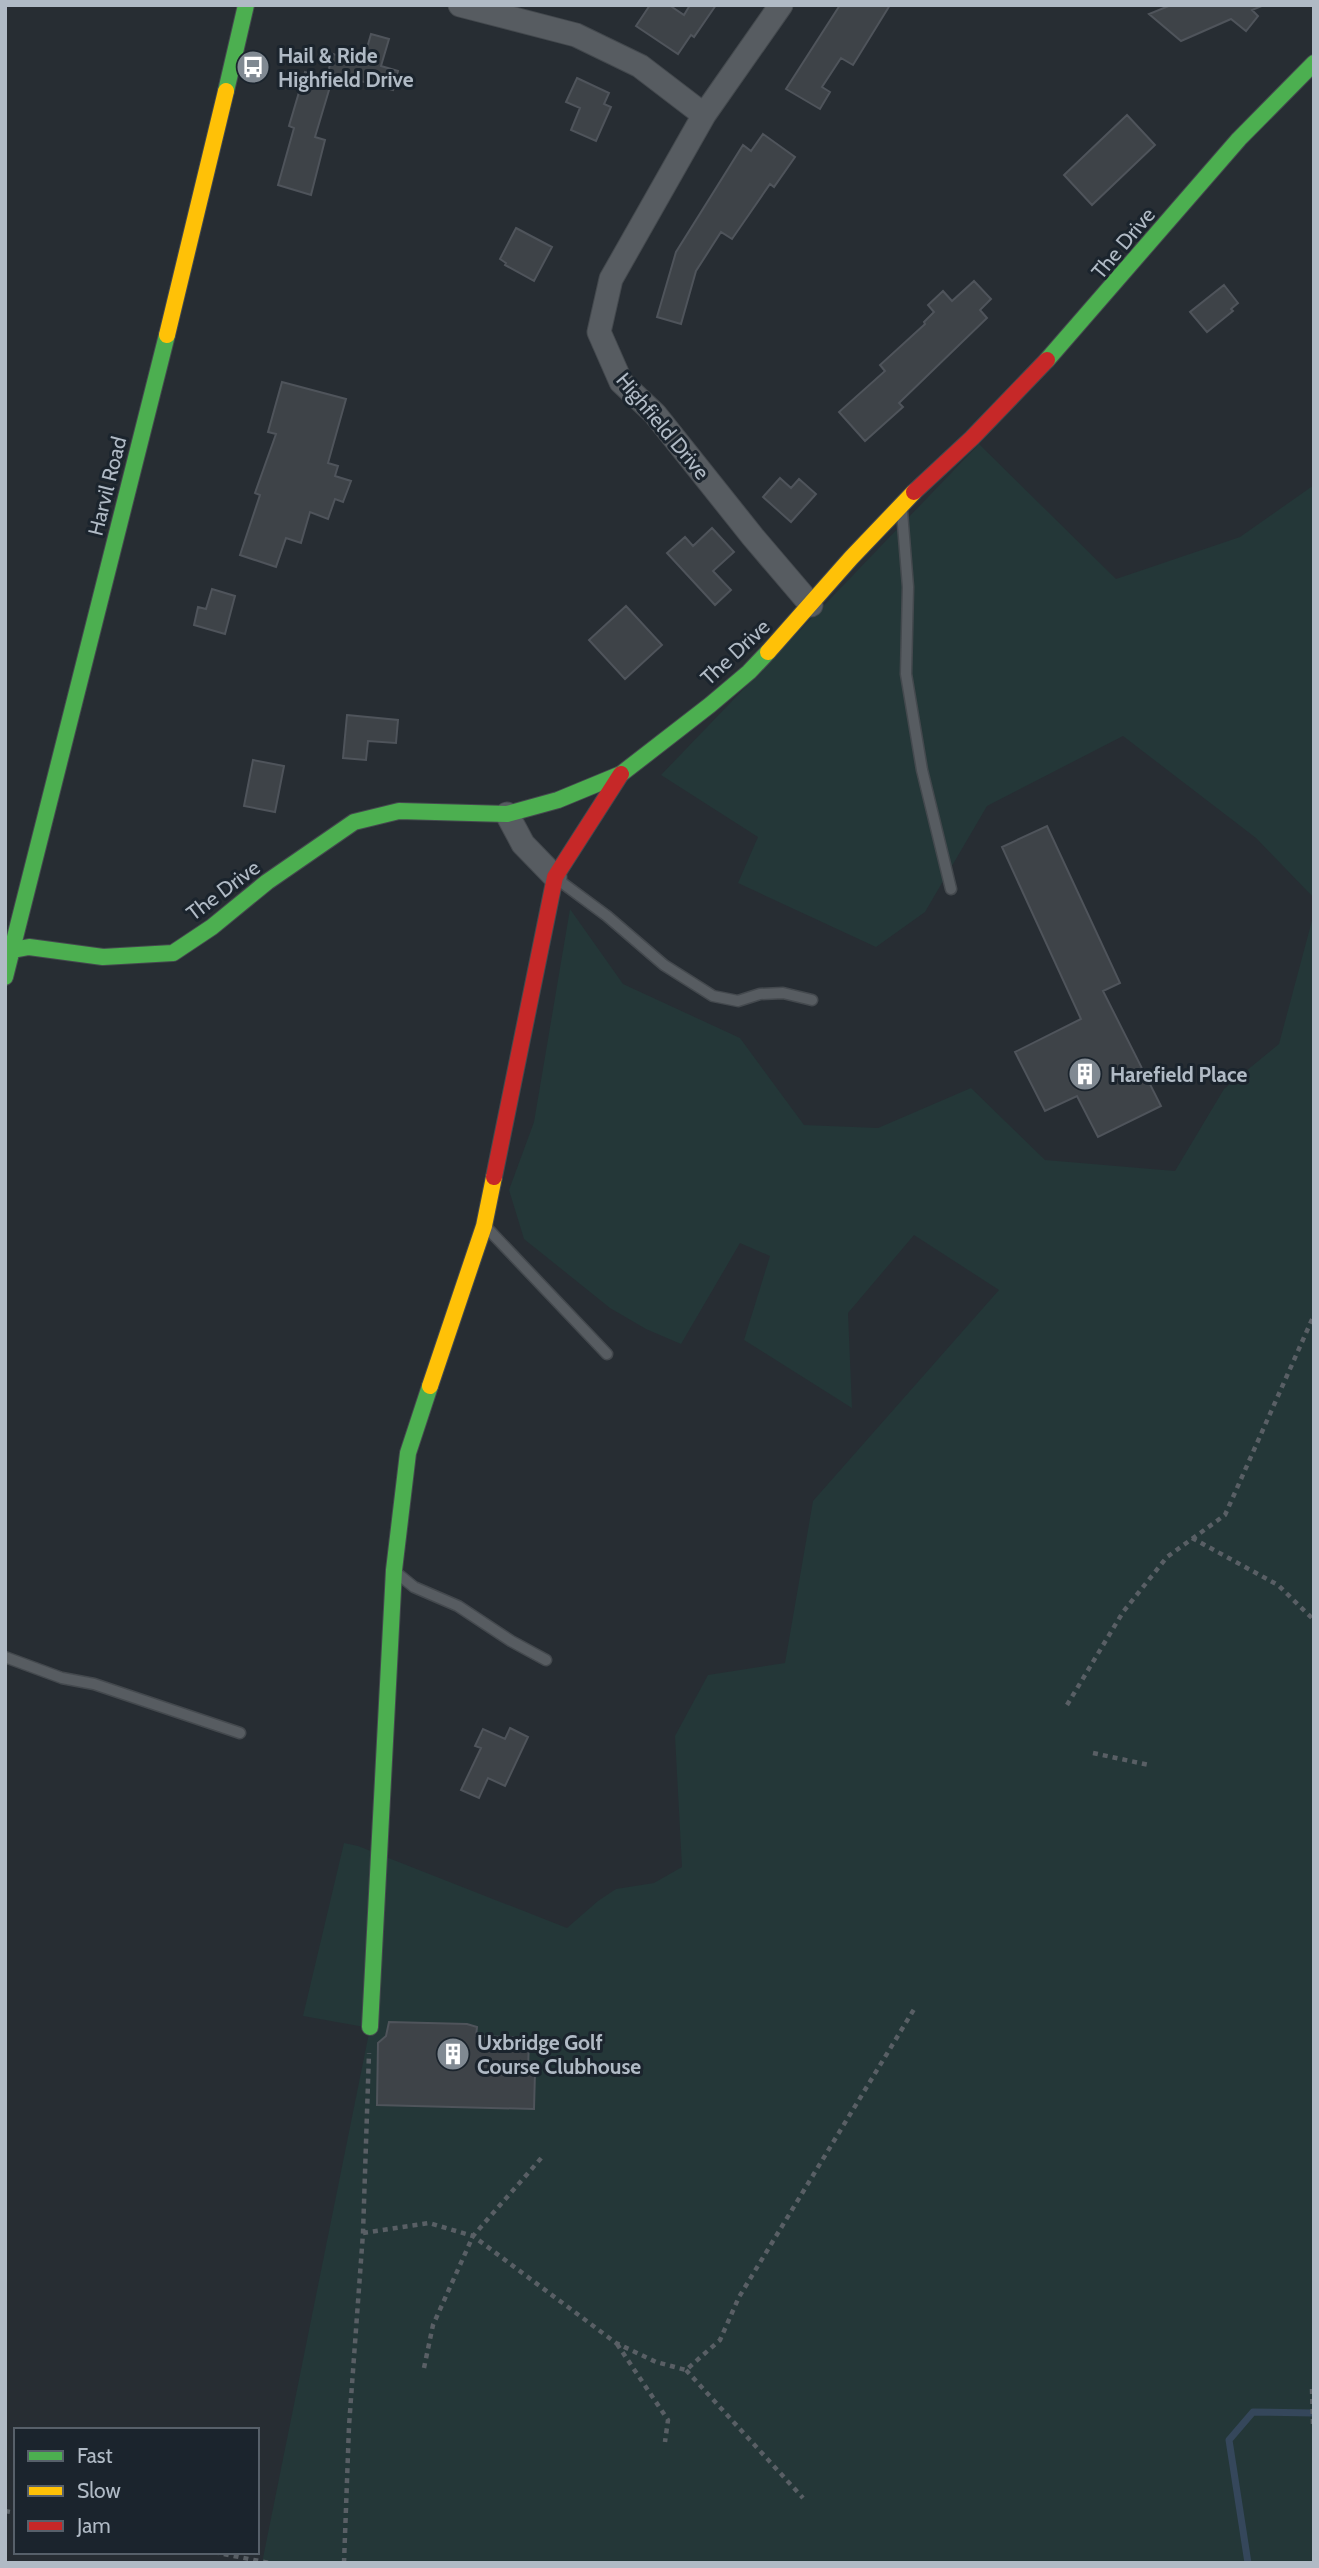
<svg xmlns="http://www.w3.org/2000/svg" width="1319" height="2568" font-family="Cabin,sans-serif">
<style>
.green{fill:#243738}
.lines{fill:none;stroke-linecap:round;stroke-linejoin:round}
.stream{stroke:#35475b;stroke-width:7}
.building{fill:#3e4348;stroke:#4f545b;stroke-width:2}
.lane-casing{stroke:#44494e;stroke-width:13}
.street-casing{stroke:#44494e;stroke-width:25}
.fast-casing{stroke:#44494e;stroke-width:18}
.slow-casing{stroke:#44494e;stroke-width:18}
.jam-casing{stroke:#44494e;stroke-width:18}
.path{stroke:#595f65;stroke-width:4.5;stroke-dasharray:5 5;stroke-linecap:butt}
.lane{stroke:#575c61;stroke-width:10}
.street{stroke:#575c61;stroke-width:23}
.fast{stroke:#4caf50;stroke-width:16}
.slow{stroke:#ffc107;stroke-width:16}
.jam{stroke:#c62828;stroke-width:16}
.labels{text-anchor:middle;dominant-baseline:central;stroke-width:6;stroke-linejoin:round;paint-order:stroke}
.poi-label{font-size:21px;font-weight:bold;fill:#b0bac5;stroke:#1b242d;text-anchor:start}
.street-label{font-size:21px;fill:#b0bac5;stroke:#1b242d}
</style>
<rect width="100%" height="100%" fill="#272d33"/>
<!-- green -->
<path class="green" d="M979,444L1116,579L1240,537L1314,485V898L1256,838L1123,736L987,806L925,912L876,947L738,883L758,837L661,775Z
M570,909L623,984L740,1038L804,1125L878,1128L971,1088L1045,1160L1175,1171L1224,1089L1279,1044L1314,913V2563H262L370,2028L303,2016L344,1843L358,1846L567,1928L598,1901L616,1889L654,1883L682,1867L675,1736L708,1675L785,1663L813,1501L999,1290L914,1235L848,1313L852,1408L744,1340L770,1256L740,1243L681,1344L646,1329L610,1308L524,1239L509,1190L534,1122Z"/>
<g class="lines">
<!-- stream -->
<path class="stream" d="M1248,2563L1229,2440L1253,2412L1314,2413"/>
</g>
<!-- building -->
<path class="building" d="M650,5H669L684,15L690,5H716L694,37L691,35L678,54L636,26Z
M840,5H890L853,65L841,58L822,87L830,92L820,109L786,89Z
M1171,5H1264L1252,10L1258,16L1246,31L1231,19L1181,41L1149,14Z
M371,34L389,39L381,66L398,71L393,90L328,72L333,54L363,62Z
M305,72L332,80L315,137L325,140L311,195L278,185L294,128L289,126Z
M577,78L609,93L604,104L611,107L596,141L571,130L580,108L566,102Z
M1127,115L1155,145L1092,205L1064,175Z
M763,134L795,157L774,187L770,184L732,239L721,232L696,271L681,324L657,317L676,252L743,145L751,151Z
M516,228L552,247L534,281L505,265L506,263L500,259Z
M974,281L991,299L980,310L987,318L899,403L903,407L865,441L839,412L885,371L880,365L925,324L924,322L934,312L928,305L943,291L952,301Z
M1224,285L1238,303L1231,309L1233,311L1207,332L1190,312Z
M282,382L346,399L328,463L338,466L335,476L351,481L343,502L335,499L328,519L310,512L301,543L286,538L276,567L240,555L260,495L255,493L276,434L268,432Z
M780,478L791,488L799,479L816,494L791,522L763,497Z
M712,528L734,552L713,571L731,590L715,605L667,553L685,537L693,546Z
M212,589L235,596L225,634L194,625L198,607L206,609Z
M626,606L662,645L625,679L589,640Z
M347,715L398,720L396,743L368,741L366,760L343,758Z
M253,760L284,766L275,812L244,806Z
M1047,826L1120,983L1103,991L1161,1106L1098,1137L1077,1096L1045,1111L1015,1052L1081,1019L1002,847Z
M510,1728L528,1737L505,1786L488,1778L479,1798L461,1790L481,1748L475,1746L483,1729L505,1739Z
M389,2022L467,2024L477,2027L476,2036L529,2038L528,2071H535L534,2109L377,2105L378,2043L386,2036Z"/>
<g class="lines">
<defs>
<path id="lane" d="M902,512L908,587L906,674L922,770L951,889
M557,879L607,916L664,965L713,996L738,1001L760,994L783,993L812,1000
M488,1229L607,1354
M398,1574L414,1587L458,1606L511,1641L546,1660
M5,1657L62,1678L94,1684L240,1733"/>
<path id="street" d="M460,5L576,35L640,66L704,115
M781,5L704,115L611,279L599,332L621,382L655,414L753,537L811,605
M507,814L523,844L555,877"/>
<path id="fast" d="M226,91L246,5
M1047,360L1239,139L1314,63
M13,950L29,947L103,957L173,953L212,927L267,882L354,822L399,811L507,814L558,800L621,774L710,705L749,672L768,652
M5,977L167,335
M370,2027L394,1570L408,1453L430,1386"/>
<path id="slow" d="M167,335L226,91
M768,652L851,558L914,492
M430,1386L484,1226L494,1177"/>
<path id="jam" d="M914,492L972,438L1047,360
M494,1177L555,877L621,774"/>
</defs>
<!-- lane casing -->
<use href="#lane" class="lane-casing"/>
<!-- street casing -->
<use href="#street" class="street-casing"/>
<!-- fast casing -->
<use href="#fast" class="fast-casing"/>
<!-- slow casing -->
<use href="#slow" class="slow-casing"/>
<!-- jam casing -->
<use href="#jam" class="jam-casing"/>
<!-- path -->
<path class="path" d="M1192,1538L1278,1585L1314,1620
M1067,1705L1123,1612L1167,1557L1225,1515L1314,1315
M1093,1753L1149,1765
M363,2233L429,2223L473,2236L616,2343L656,2362L686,2370L720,2340L739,2297L916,2006
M617,2344L668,2420L665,2442
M424,2368L433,2325L473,2236L543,2156
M686,2370L803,2498
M1312,2389L1313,2424
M5,2511L16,2513
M214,2552L269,2563
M344,2563L349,2426L363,2233L369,2053"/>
<!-- lane -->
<use href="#lane" class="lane"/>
<!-- street -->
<use href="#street" class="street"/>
<!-- fast -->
<use href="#fast" class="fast"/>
<!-- slow -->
<use href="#slow" class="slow"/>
<!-- jam -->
<use href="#jam" class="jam"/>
</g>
<!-- icons -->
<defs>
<symbol id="bus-disc" viewBox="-11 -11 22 22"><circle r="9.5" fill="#808992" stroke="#1b242d"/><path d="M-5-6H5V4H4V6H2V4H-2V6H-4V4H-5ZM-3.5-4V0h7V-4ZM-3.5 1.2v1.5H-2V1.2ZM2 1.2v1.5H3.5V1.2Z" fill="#fff"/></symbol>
<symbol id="building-disc" viewBox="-11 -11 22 22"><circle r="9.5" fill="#808992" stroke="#1b242d"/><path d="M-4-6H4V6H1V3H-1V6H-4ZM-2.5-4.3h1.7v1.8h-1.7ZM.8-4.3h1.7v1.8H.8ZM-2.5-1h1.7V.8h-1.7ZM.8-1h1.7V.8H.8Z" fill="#fff"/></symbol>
</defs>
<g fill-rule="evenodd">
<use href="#bus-disc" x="234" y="48" width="38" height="38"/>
<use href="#building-disc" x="1066" y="1055" width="38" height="38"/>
<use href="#building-disc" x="434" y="2035" width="38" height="38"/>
</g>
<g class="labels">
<!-- poi labels -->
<g class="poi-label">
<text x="278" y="55">Hail &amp; Ride<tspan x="278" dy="24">Highfield Drive</tspan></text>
<text x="1110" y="1074">Harefield Place</text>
<text x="477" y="2042">Uxbridge Golf<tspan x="477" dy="24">Course Clubhouse</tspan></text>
</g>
<!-- street labels -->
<g class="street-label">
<text transform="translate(1123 243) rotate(-50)">The Drive</text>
<text transform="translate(663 426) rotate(50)">Highfield Drive</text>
<text transform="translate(107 486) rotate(-76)">Harvil Road</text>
<text transform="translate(735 652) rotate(-43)">The Drive</text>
<text transform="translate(223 890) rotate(-37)">The Drive</text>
</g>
</g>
<!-- border -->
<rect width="1319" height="2568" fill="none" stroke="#b0bac5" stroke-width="14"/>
<!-- legend -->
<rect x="14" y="2428" width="245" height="126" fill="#1b242d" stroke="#57606a" stroke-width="2"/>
<rect x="28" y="2451" width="35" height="10" fill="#4caf50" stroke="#57606a" stroke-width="2"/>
<text x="77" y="2463" font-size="21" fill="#b0bac5">Fast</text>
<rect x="28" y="2486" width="35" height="10" fill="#ffc107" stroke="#57606a" stroke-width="2"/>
<text x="77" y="2498" font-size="21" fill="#b0bac5">Slow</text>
<rect x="28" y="2521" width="35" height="10" fill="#c62828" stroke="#57606a" stroke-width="2"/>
<text x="77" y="2533" font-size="21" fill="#b0bac5">Jam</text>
</svg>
